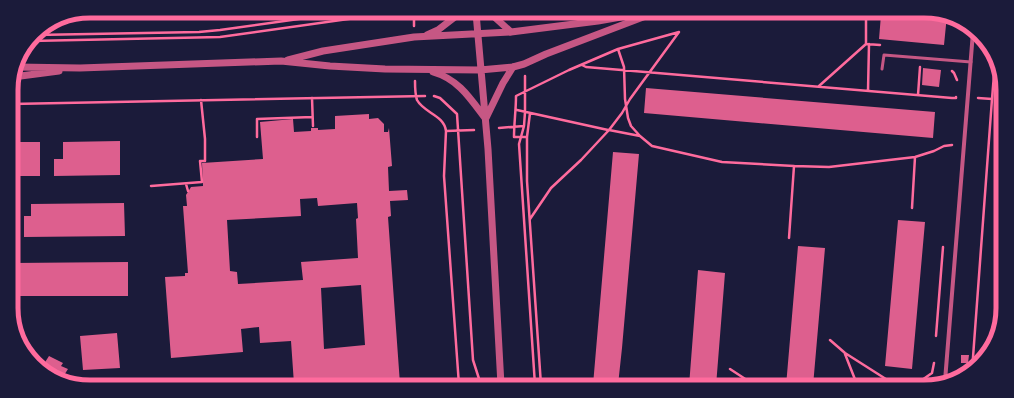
<svg xmlns="http://www.w3.org/2000/svg" width="1014" height="398" font-family="'Nunito Sans',sans-serif">
<style>
.building{fill:#dd5f8e;fill-rule:evenodd}
.lines{fill:none;stroke-linecap:round;stroke-linejoin:round}
.path{stroke:#ff6b9d;stroke-width:2.5}
.service{stroke:#c65784;stroke-width:3}
.minor{stroke:#c65784;stroke-width:4}
.tertiary{stroke:#c65784;stroke-width:7}
.rim{fill:none;stroke:#ff6b9d;stroke-width:5}
</style>
<rect width="100%" height="100%" fill="#1b1b3a"/>
<!-- building -->
<path class="building" d="M881,15H947L944,45L879,39Z
M923,68L941,70L939,87L922,85Z
M646,88L935,112L933,138L644,113Z
M369,114V119L378,118L384,124V132H388L389,128L392,166L388,167L389,191L407,190L408,200L390,201L391,216L388,217L400,384H294L291,341L260,343L259,327L241,329L243,352L171,358L165,277L185,276V273H188L183,206H187L186,195L191,187L203,186L202,163L263,159L260,122L293,119L294,132L311,131V128H318V130L335,129V116ZM317,198L318,206L357,203L358,218L356,219L358,258L301,262L303,280L238,284L237,272L230,271L227,220L301,216L300,199ZM361,285L365,345L324,349L321,288Z
M120,141V175L54,176V159H63V142Z
M12,142H40V176H12Z
M613,152L639,154L622,348L618,385H593Z
M124,203L125,236L24,237V216H31V204Z
M898,220L925,222L912,369L885,366Z
M798,246L825,248L813,386H786Z
M128,262V296H12V263Z
M698,270L725,273L716,386H689Z
M117,333L120,368L83,370L80,336Z
M961,355H969L968,363H961Z
M49,356L63,363L61,366L68,369L61,380L42,367Z"/>
<g class="lines">
<!-- path -->
<path class="path" d="M414,13V26
M520,13L521,19
M509,14L519,13
M866,15V44L880,45
M35,35L199,32L220,30L349,12
M30,41L220,37L391,13
M618,49L624,67L625,99L628,118L631,126L640,136
M582,65L586,67L952,98H956V97
M952,71L954,73L957,80
M415,81C415,87 415,94 417,100C424,113 444,115 446,131L474,130
M819,86L866,44
M868,91L869,44
M918,95L920,67
M434,96L440,98L457,114L473,360L481,385
M312,98L313,126
M978,98L992,99L995,62
M11,104L425,96
M517,110L608,130
M524,126L519,144L535,385
M499,128L524,126L525,112V76
M446,131L444,176L459,385
M257,137V119L312,117
M527,137L530,113
M186,184L188,191
M151,186L202,182L200,161H205V139L201,100
M912,208L915,157
M530,219L551,188L581,160L609,130
M789,238L794,166
M936,336L943,247
M830,340L845,353L889,381
M845,354L858,387
M730,369L756,386
M972,371L992,99
M746,380L749,386
M541,385L527,181V137H514C514,123 516,110 516,96L569,70L618,49L679,32L630,99L622,113L609,130L640,136L652,146L722,162L794,166L829,167L915,157L934,151L944,146L952,145
M864,387L891,380H922L932,373L934,363"/>
<!-- service -->
<path class="service" d="M882,69L884,55L971,62"/>
<!-- minor -->
<path class="minor" d="M945,381L973,32"/>
<!-- tertiary -->
<path class="tertiary" d="M476,13L488,149L501,385
M490,13L511,32
M427,35L438,30L460,13
M288,60L323,51L414,37L511,32L598,21L638,14
M16,67L80,68L281,61L330,66L385,69L480,70L513,67L524,64L546,54L651,14
M433,72C458,79 470,98 485,118
M13,77L59,71
M486,118L503,83L513,67"/>
</g>
<!-- crop -->
<path d="M0 0H1014V398H0ZM90 18H924A72 72 0 0 1 996 90V308A72 72 0 0 1 924 380H90A72 72 0 0 1 18 308V90A72 72 0 0 1 90 18Z" fill="#1b1b3a" fill-rule="evenodd"/>
<path class="rim" d="M90 18H924A72 72 0 0 1 996 90V308A72 72 0 0 1 924 380H90A72 72 0 0 1 18 308V90A72 72 0 0 1 90 18Z"/>
</svg>
